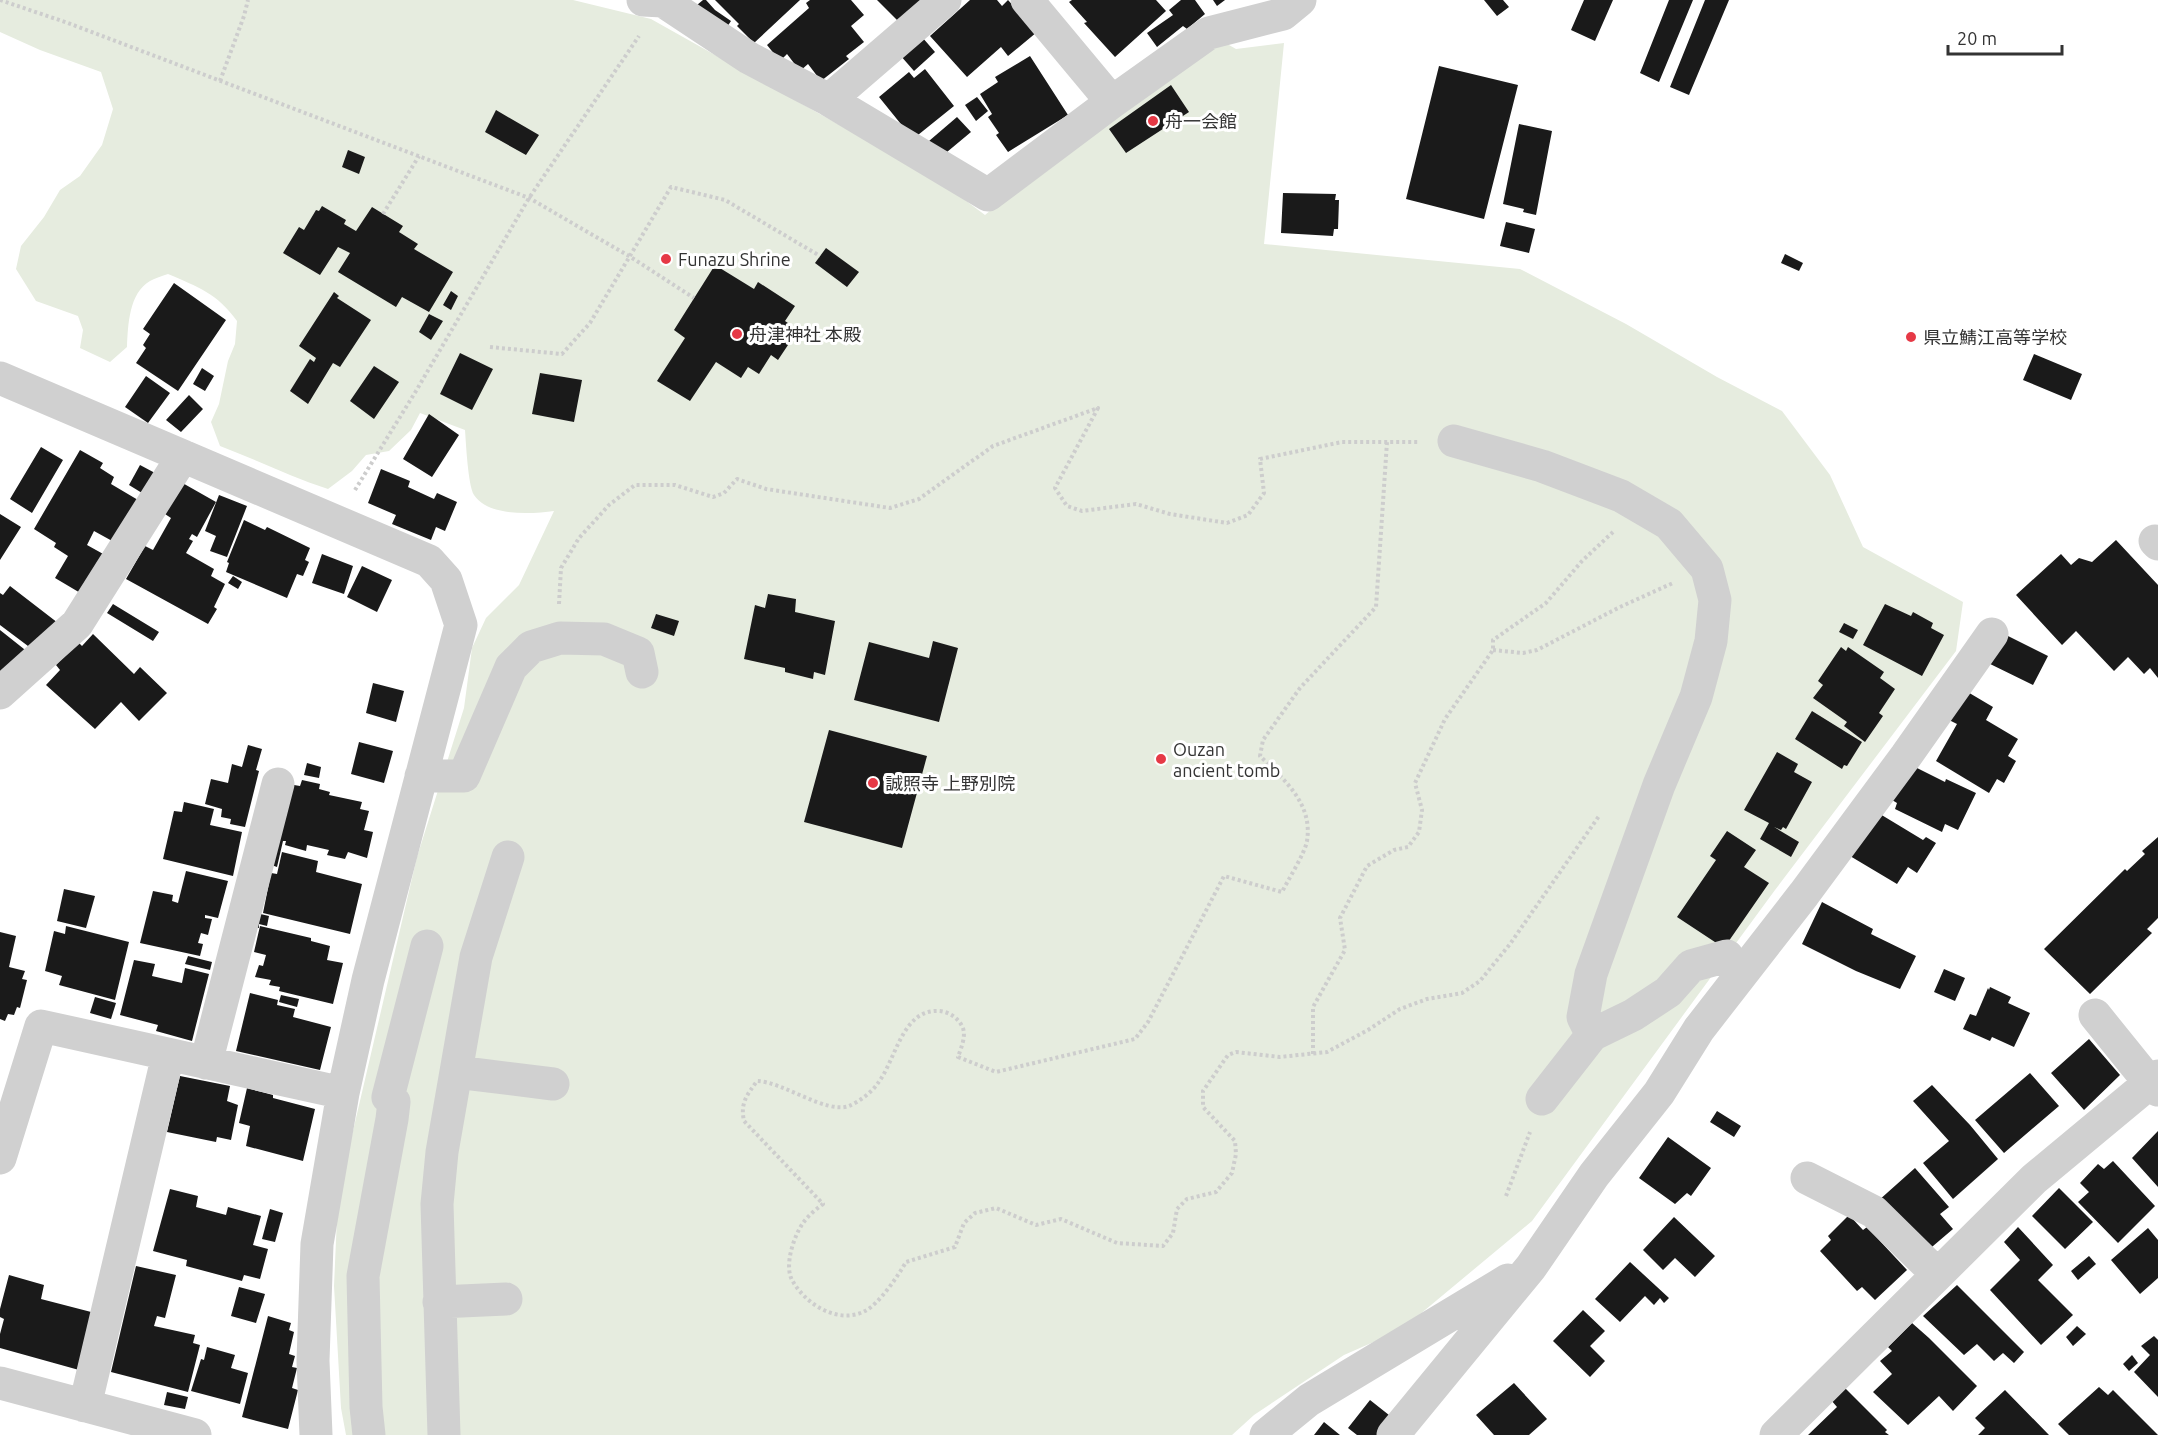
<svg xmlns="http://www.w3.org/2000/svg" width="2158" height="1435" font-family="Ubuntu,'Noto Sans JP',sans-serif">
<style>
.green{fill:#e6ecdf}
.building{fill:#1a1a1a}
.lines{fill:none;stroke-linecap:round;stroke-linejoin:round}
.path{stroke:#cdcdcd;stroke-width:4;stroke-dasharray:3 3;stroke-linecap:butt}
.minor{stroke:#d0d0d0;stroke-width:33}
.poi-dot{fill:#e63946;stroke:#fff;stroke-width:2}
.labels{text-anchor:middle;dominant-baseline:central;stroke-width:6;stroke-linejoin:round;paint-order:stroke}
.poi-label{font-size:18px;fill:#333;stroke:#fff;text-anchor:start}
</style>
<rect width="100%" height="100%" fill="#fff"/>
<!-- green -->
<path class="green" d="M0,0H573L651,19L941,182L985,215L1037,171L1222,41L1236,49L1284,43L1264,244L1520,269L1626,324L1717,377L1782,411L1830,475L1863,547L1963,602L1956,651L1775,890L1532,1221L1401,1330L1344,1355L1254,1415L1232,1435H346L341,1408L334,1286L338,1195L417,857L464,708L472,648L486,618L519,585L554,511C532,514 489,517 474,495C468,485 466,443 465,430L420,413L411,430L389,451L366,455L352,471L328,489C291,477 257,460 220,446L211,422L219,404L228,361L235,344L237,321C217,293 198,287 168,274C162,276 155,278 150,281C129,293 128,325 127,347L110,362L80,348L83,330L78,316L36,301L16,269L21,246L44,217L60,190L80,176L102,145L113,109L101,72L40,50L0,32Z"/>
<!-- building -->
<path class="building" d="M703,0H706L715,10L731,21L727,27L697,5Z
M715,0H800L754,43L737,26L739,24Z
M810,0H851L864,15L851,26L864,42L846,56L849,59L821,81L808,64L800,71L787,54L780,61L767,45L809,8L806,3Z
M877,0H921L899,22Z
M970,0H997L1002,6L1008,0L1037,32L1008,56L1001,47L967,77L930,36Z
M1072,0H1156L1166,11L1115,57L1084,23L1087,22L1069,2Z
M1181,0H1195L1205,14L1187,29L1183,26L1157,47L1147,33L1173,15L1169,10Z
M1213,0H1225L1217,6Z
M1484,0H1503L1509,7L1497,16Z
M1584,0H1613L1595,41L1571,30Z
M1669,0H1693L1659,82L1640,73Z
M1705,0H1729L1689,95L1670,87Z
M922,37L935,52L914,71L900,55Z
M1030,56L1068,115L1008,152L996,135L999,133L988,117L992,114L980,94L998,82L995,77Z
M1439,66L1518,85L1484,219L1406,199Z
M925,69L954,106L913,139L879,97L909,72L914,78Z
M1171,85L1189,112L1126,153L1109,129Z
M977,97L988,111L976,121L965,105Z
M496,110L539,135L526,155L485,132Z
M957,117L971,132L941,157L929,141Z
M1519,124L1552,131L1536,215L1523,212L1524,209L1503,204Z
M348,150L365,157L359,174L342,167Z
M1283,193L1336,194L1335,200H1339L1338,229H1334L1333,236L1281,233Z
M322,206L346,220L344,224L356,231L372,207L403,226L399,232L418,244L414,249L453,272L429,312L402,297L396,307L338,272L350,253L338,247L320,275L283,253L299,227L304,230L316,210L319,211Z
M1506,222L1535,229L1529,253L1500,246Z
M826,248L859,272L847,287L815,263Z
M1785,254L1803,263L1799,271L1781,263Z
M715,265L754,289L758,282L795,306L785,321L798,330L778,360L771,355L759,374L748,367L741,378L716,362L690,401L657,381L685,338L674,330Z
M174,283L226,320L178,391L136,363L146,348L143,345L150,334L143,329Z
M451,291L458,296L451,310L443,305Z
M334,292L339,296L337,298L371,320L340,367L333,363L308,404L290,391L310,359L314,362L316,358L299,346Z
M429,314L443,321L431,340L419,332Z
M460,353L493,369L472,410L440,394Z
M2034,354L2082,374L2071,400L2023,380Z
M374,366L399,382L374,419L350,401Z
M202,368L214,376L205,391L193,384Z
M540,373L582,380L574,422L532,414Z
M146,376L170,393L148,423L125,407Z
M189,395L203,409L181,432L166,420Z
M429,414L459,435L432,477L403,459Z
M41,447L63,460L32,513L10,499Z
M80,450L103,463L100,468L114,477L111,484L138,500L114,542L94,531L87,545L105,555L82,594L55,578L68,556L54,547L56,543L34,529Z
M140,465L155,473L142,493L129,485Z
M381,469L410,481L408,487L434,499L437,493L457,502L445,531L436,527L431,540L392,524L396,515L368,503Z
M179,481L216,502L197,537L192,534L189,539L193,541L186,553L214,569L211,576L225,584L214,607L217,609L208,624L126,579L145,546L153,550L171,518L162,512Z
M219,495L247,506L227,557L210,551L216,536L205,531Z
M0,514L21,527L0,560Z
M244,520L265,530L267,527L310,548L305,560L309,562L303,576L297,574L287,598L226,572L229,563L227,562Z
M2116,540L2158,585V678L2150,668L2144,674L2128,657L2114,671L2076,631L2062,645L2016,595L2061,554L2071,565L2079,558L2092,562Z
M322,554L353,566L344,594L312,583Z
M362,566L392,580L377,612L347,597Z
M233,576L242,582L238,589L228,583Z
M10,586L58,623L36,652L0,625V593L3,595Z
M768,594L796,599L795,612L835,621L825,675L814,672L813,679L785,672V668L744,659L755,605L765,608Z
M113,604L159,632L153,641L107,613Z
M1885,604L1911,616L1913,612L1933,623L1931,628L1944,635L1922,676L1863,645Z
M656,614L679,621L674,636L651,628Z
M1844,623L1858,630L1853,639L1839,632Z
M0,630L29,653L0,673Z
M1998,631L2048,656L2033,685L1984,661Z
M93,634L134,674L140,667L167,693L139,721L121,702L95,729L46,685L60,670L56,665L78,642L82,646Z
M933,641L958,648L939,722L854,700L869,642L929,658Z
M1841,647L1846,651L1848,647L1884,672L1880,678L1895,689L1879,713L1883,716L1865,742L1844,726L1847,722L1813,698L1823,685L1818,681Z
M373,683L404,691L396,722L366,713Z
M1966,691L1993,707L1986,720L2018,739L2008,756L2016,761L2004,783L1997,779L1989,793L1936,761L1957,724L1949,720Z
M1812,711L1862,742L1847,766L1844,765L1842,769L1795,739Z
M829,730L927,756L902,848L804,822Z
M359,742L393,751L384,783L351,774Z
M248,745L262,749L256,770L259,771L245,827L230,824L231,819L221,817L222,809L205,804L211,779L228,783L232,764L242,767Z
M1777,752L1798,764L1794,772L1812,782L1786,829L1783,827L1781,830L1774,827L1799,842L1791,857L1760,839L1769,823L1744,810Z
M307,763L321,767L319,778L304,775Z
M1913,766L1945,782L1946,779L1976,793L1958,830L1945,824L1942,832L1895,809L1897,803L1892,800Z
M302,780L320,784L319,789L330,792L329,795L362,802L360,809L369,811L364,830L373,832L367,858L348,852L345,859L327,855L329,850L307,845L306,851L285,845L286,841H283L277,867L263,862L294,785L300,786Z
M184,802L214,809L210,825L242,832L233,876L163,859L174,811L182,812Z
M1880,814L1923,840L1926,837L1936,843L1917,873L1908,867L1897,884L1850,856Z
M1727,831L1756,850L1744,867L1769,883L1724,948L1677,917L1716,860L1710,856Z
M2158,837V918L2147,929L2152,933L2090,994L2044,949L2125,869L2127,871L2145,854L2142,851Z
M282,852L318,861L316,872L362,884L350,934L263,913L271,873L277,874Z
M186,871L228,881L218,918L205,915V918L212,919L208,935L201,933L198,943L203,944L200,956L140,943L153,891L173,895L172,901L178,903Z
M64,889L95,896L86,928L57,921Z
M1822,902L1873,929L1871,934L1873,935L1916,956L1900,989L1856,971L1802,944Z
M252,912L269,916L267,926L259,924V928L250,926Z
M66,926L129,942L115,1000L59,985L62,976L45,971L54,931L65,934Z
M260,926L311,938V941L330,946L327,960L343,963L333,1004L279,991L280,987L269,985L271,980L255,977L259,965L263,966L266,955L254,952Z
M0,932L16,936L9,967L25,971L22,979L27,980L20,1008L17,1007L14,1015L8,1014L5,1021L0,1019Z
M188,956L212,962L210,970L185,964Z
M134,960L155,964L152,976L182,983L185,968L209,974L192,1041L156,1031L158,1025L120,1015Z
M1944,969L1965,978L1955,1001L1934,992Z
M1990,987L2011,997L2008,1003L2030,1013L2014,1047L1992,1037L1990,1041L1963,1029L1970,1014L1976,1016L1988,988L1989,990Z
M250,993L278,1000L277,1005L295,1009L293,1017L331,1027L320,1070L236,1051Z
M281,995L299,999L297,1007L279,1002Z
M95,997L116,1003L111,1019L90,1013Z
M2089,1039L2120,1075L2084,1110L2051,1073Z
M2030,1073L2059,1106L2004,1153L1975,1120Z
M180,1076L230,1086L227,1101L238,1105L231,1140L217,1137L216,1142L167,1132Z
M1932,1085L1970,1125L1998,1159L1953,1199L1923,1163L1949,1141L1913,1101Z
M247,1088L273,1095V1098L315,1109L303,1161L246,1146L250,1126L239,1123Z
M1717,1111L1741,1126L1734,1137L1710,1122Z
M2158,1131V1187L2132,1158Z
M1668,1137L1711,1168L1691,1196L1687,1193L1675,1204L1639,1178Z
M2113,1161L2155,1206L2118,1243L2078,1202L2089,1192L2080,1183L2098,1164L2104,1169Z
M1915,1168L1949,1207L1940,1214L1953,1229L1926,1252L1878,1201Z
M2059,1188L2093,1222L2065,1249L2032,1216Z
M170,1189L198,1196L196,1207L226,1215L228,1207L261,1216L253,1245L268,1249L260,1279L244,1275L242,1281L186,1266L187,1260L153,1251Z
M270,1209L283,1213L275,1242L262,1239Z
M1849,1215L1863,1230L1867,1227L1907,1270L1875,1300L1862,1287L1857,1291L1820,1251L1831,1240L1828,1236Z
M1674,1217L1715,1256L1695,1277L1675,1258L1663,1270L1643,1250Z
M2018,1227L2053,1265L2038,1280L2073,1315L2041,1345L1990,1290L2020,1260L2004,1242Z
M2148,1228L2158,1240V1278L2140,1294L2111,1260Z
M2089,1256L2096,1264L2078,1280L2071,1271Z
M1630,1262L1669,1298L1664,1303L1660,1298L1654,1305L1645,1296L1620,1322L1595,1299Z
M136,1266L176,1275L165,1318L157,1316L154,1326L195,1335L193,1343L200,1345L188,1392L111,1372Z
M9,1275L44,1285L41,1299L95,1313L79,1370L0,1348V1334L4,1319L0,1317V1309Z
M1957,1285L2024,1352L2014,1363L2003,1353L1994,1361L1977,1344L1964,1355L1923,1316Z
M239,1287L265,1294L256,1323L231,1316Z
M1583,1310L1605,1331L1590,1346L1605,1361L1590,1377L1553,1341Z
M268,1316L291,1323L289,1330L294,1332L289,1354L295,1356L292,1367L297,1368L292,1388L298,1390L288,1429L242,1417Z
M1912,1323L1929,1338L1977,1386L1953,1411L1939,1396L1908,1425L1873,1392L1892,1374L1880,1361L1892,1351L1888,1347Z
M2077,1326L2086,1334L2073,1346L2066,1337Z
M2154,1336L2158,1340V1397L2134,1372L2150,1355L2141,1346Z
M207,1347L235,1355L231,1368L248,1373L240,1404L191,1391L201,1359L204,1360Z
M2132,1355L2138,1363L2129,1371L2123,1364Z
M1514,1383L1547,1419L1529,1435H1494L1476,1415Z
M2099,1387L2108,1395L2113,1390L2158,1435H2069L2058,1424Z
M1845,1388L1887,1430L1885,1432L1889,1435H1808L1837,1407L1831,1400Z
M2005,1390L2049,1435H1978L1985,1428L1975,1418Z
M167,1392L188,1397L185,1409L164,1405Z
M1370,1400L1394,1419L1381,1435H1357L1348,1428Z
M1324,1422L1340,1435H1314Z"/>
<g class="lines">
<!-- path -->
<path class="path" d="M0,0L68,23L529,198L629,256L694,298
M220,81L244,16L248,0
M383,214L419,156
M490,347L562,354L590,323L671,187L725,200L820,256
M1387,442L1376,607L1300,688L1263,740L1260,756C1284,780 1313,803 1307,841C1305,853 1288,880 1282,892L1224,876L1148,1022L1135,1039L996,1072L958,1057C961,1048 967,1035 962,1026C958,1018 949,1012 940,1011C902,1008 896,1060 878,1083C872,1092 859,1102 849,1106C825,1114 784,1082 757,1081C747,1095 740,1103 744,1121L823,1204C816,1209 808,1216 803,1223C794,1236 784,1265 792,1280C805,1304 838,1325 865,1311C879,1304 898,1276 906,1262L955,1247L964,1223L975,1213L996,1208L1036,1225L1061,1219L1117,1243L1163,1246L1173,1233L1177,1209L1187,1199L1216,1192L1232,1173L1236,1154L1235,1141L1203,1107V1091L1228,1055L1236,1052L1280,1057L1327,1052L1368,1030L1400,1009L1427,999L1462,993L1480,981L1510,944L1599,816
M355,490L416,391L529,198L639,36
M559,604L561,568L579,538L609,505L635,485H675L713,497L724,493L737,479L766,489L890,508L919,499L993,446L1098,408L1055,488L1067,506L1082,511L1136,504L1170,514L1227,523L1248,515L1264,493L1260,459L1342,442H1418
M1493,650L1523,653L1537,650L1620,607L1673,583
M1313,1054V1007L1345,950L1340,918L1367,866L1394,850L1408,847L1419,832L1422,810L1415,783L1445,719L1493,650V640L1546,603L1582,561L1613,532
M1506,1196L1530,1132"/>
<!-- minor -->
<path class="minor" d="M643,0L663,1L749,58L829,100L988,195L1112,102L1027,0
M829,100L945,0
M1112,102L1209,33L1283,14L1300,0
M0,378L429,561L446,580L461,625L368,980L343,1093L317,1244L313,1361L316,1435
M1454,441L1542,466L1621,496L1669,524L1707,569L1715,600L1711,641L1696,697L1659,785L1591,974L1583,1017L1592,1035
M2155,541L2158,544
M0,693L77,624L183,456
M421,776H464L511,667L531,647L560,638L604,639L638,653L642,672
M2095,1015L2150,1083L2158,1090
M206,1063L278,784
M456,1072L553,1084
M1542,1099L1592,1035L1633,1015L1668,992L1691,966L1727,956
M0,1158L41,1026L343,1093
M1807,1178L1874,1212L1937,1274
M439,1302L506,1299
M0,1383L195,1435
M85,1406L168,1055
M369,1435L366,1407L363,1276L392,1119L394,1102L388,1097L427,946
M444,1435L437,1204L442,1152L476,957L508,857
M1266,1435L1309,1400L1508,1280
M1393,1435L1531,1267L1594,1175L1659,1093L1699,1029L1804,894L1906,756L1992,634
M1776,1435L2034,1179L2158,1076"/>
</g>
<!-- markers -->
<g class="poi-dot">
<circle cx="1153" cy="121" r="6"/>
<circle cx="666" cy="259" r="6"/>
<circle cx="737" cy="334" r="6"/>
<circle cx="1911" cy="337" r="6"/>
<circle cx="1161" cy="759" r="6"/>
<circle cx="873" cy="783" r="6"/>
</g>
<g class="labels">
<!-- poi labels -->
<g class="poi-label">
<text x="1165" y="121">舟一会館</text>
<text x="678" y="259">Funazu Shrine</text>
<text x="749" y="334">舟津神社 本殿</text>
<text x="1923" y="337">県立鯖江高等学校</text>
<text x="1173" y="749">Ouzan<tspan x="1173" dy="21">ancient tomb</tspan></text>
<text x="885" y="783">誠照寺 上野別院</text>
</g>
</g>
<!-- scale -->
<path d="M1948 45v9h114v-9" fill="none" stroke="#333333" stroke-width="3"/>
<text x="1957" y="45" font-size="18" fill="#333333" stroke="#ffffff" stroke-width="4.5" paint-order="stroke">20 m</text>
</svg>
